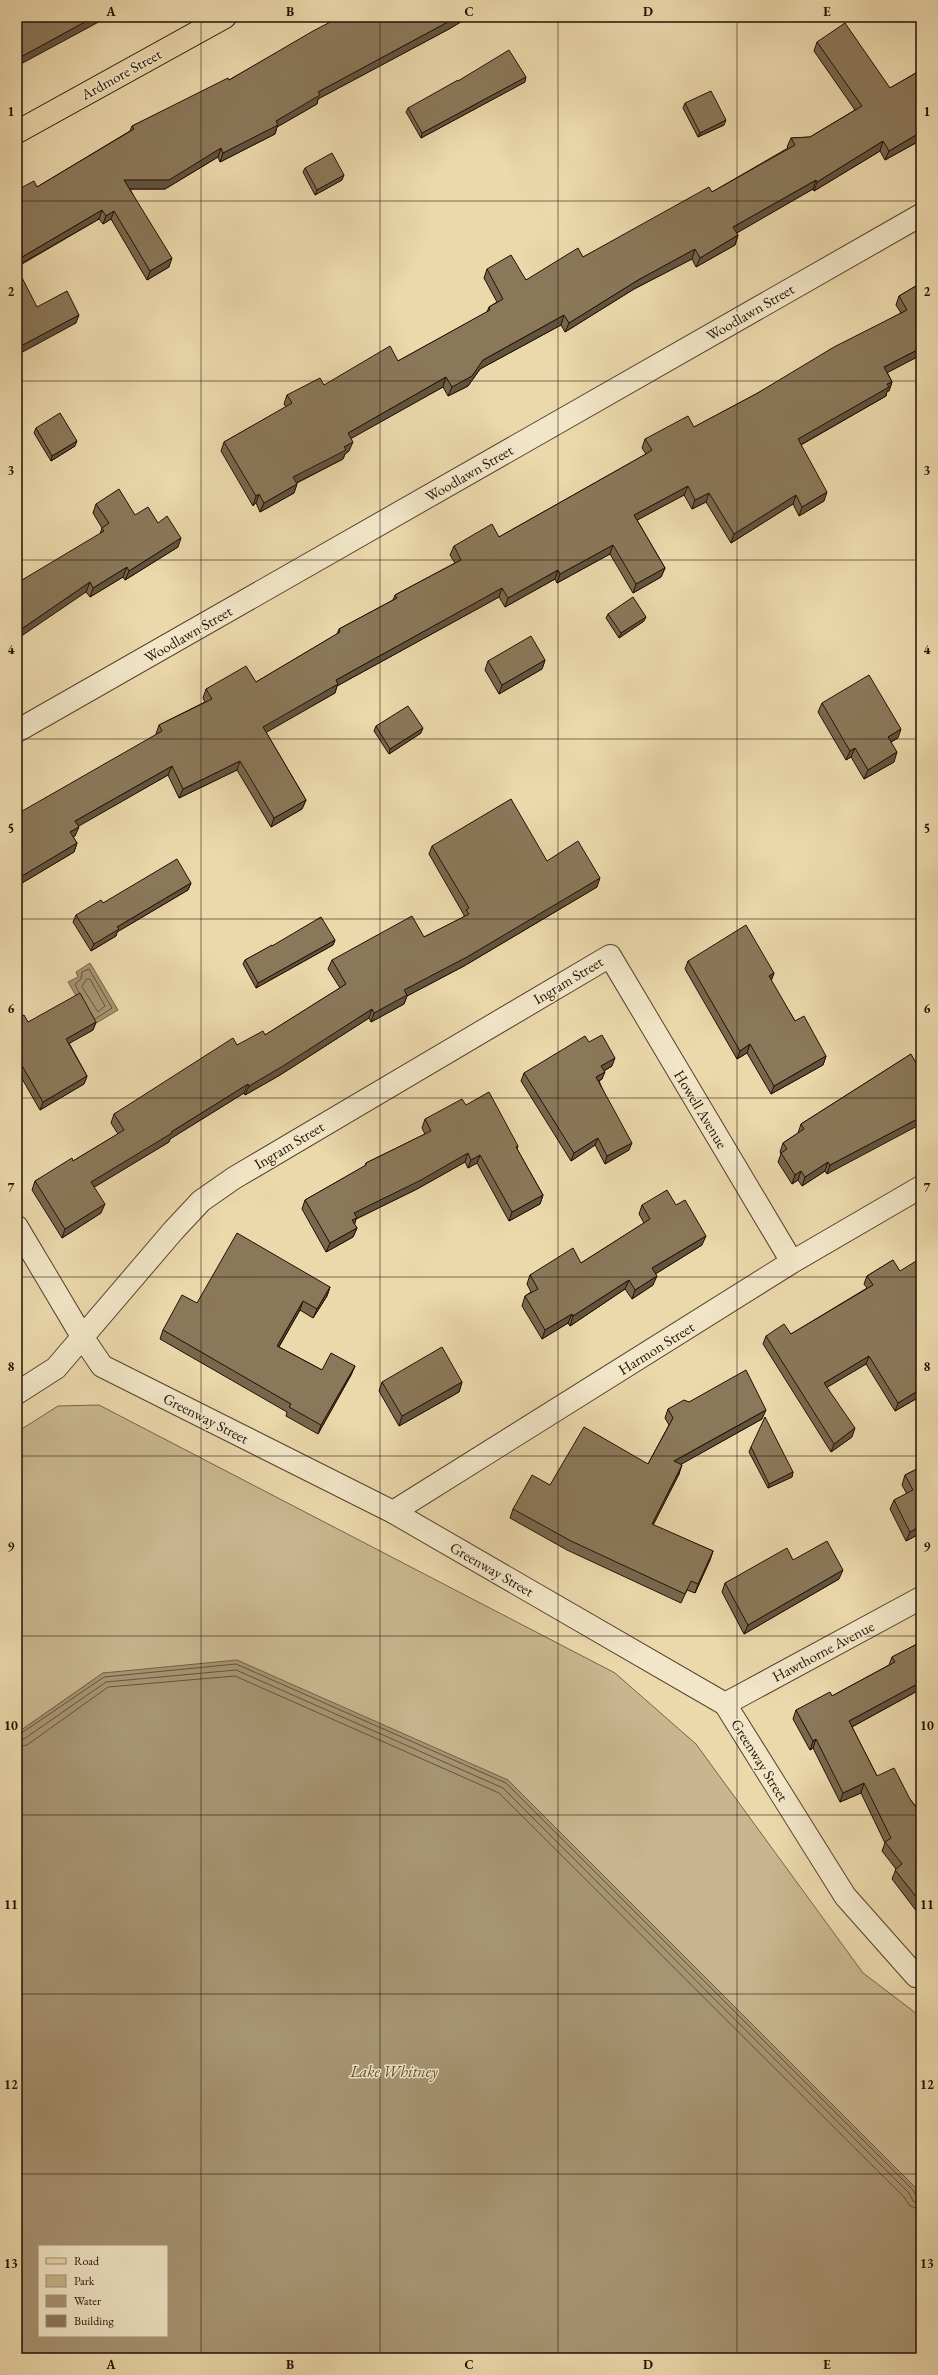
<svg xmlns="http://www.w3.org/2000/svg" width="938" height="2375" font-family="'EB Garamond',serif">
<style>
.green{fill:#c9b68e;stroke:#766448}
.water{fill:#a79472;stroke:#726046;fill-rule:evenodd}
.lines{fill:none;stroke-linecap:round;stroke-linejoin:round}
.shore{stroke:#65523a;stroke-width:1}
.minor-casing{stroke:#55432d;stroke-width:24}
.major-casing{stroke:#231103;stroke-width:24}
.minor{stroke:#f2e6c8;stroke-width:22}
.major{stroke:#ebd8ab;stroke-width:22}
.wall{fill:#78674d;stroke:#231103}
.shaded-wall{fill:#61543f;stroke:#231103}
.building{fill:#8b785a;stroke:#231103}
.grid{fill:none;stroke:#231103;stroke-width:1;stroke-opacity:0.55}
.labels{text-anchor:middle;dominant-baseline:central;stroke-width:3;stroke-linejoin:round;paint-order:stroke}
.street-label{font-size:15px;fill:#231103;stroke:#f2e6c8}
.water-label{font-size:16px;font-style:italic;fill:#5e4c35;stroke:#f2e6c8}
.neatline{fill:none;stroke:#231103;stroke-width:1.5}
.grid-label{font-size:13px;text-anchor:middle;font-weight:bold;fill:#231103}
</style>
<rect width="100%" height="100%" fill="#ebd8ab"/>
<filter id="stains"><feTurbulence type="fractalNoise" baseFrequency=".005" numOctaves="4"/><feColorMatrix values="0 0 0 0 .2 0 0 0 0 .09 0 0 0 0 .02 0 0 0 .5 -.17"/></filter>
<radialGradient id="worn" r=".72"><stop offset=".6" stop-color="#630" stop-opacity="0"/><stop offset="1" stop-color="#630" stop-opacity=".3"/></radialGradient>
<!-- green -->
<path class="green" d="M99,1405L615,1673L696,1744L863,1973L921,2017V2198L916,2188L508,1780L103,1673L17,1733V1432L58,1406Z"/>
<!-- water -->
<path class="water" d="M90,963L118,1010L93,1025L68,982L78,977L76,972Z
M237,1660L508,1780L916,2188L921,2198V2358H17V1733L103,1673ZM39,2246H167V2336H39Z"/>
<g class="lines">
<!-- shore -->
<path class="shore" d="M87,979H90L105,1006L98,1012L82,987Z
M79,993L75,984L81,979L82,972L89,969L112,1008L95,1019
M17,1736L104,1677L236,1664L506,1783L913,2190L917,2197L921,2199
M17,1741L24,1739L106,1682L236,1670L503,1788L909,2193L913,2201L921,2204
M17,1747L27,1745L108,1687L235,1676L499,1793L904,2197L910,2206L921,2210"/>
<defs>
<path id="minor" d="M17,731L921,215
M17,1227L83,1338L102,1366L393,1512L725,1704L845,1896L916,1976L921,1974
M17,1393L56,1368L173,1231L201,1201L234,1178L610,956L792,1262
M393,1512L792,1262L921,1187
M725,1704L921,1598"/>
<path id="major" d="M17,132L225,17"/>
</defs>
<!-- minor casing -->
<use href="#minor" class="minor-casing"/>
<!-- major casing -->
<use href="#major" class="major-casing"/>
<!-- minor -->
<use href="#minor" class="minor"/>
<!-- major -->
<use href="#major" class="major"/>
</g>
<!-- wall -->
<path class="wall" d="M340,17H469L449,29L318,99L317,104L277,127L275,134L220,162L218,157L165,189H130L169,267L147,280L111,219L103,224L99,219L17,267V190L37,187L130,131L132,126L229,80Z
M817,42L890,88L921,70V140L885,160L880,151L814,191L813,189L736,233L738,235L735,245L696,267L692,259L634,289L565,332L561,325L480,369L468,386L448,396L443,387L351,438L349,451L345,454L343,459L297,483L294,493L260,512L256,503L253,506L221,451L224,442L286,407L284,404L287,395L324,385L398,361L487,312L489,307L497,302L484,278L487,269L526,280L583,257L712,192L788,148L787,147L791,138L810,137L855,110L814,51Z
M525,82L421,138L406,112L408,108Z
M685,103L724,125L698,137L683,108Z
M305,168L342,180L315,195L303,172Z
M921,283V355L887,372L892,382L889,391H887L886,396L801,445L824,501L799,516L793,504L731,543L706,502L692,509L684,495L637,520L665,568L661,577L633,593L610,554L557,583L555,579L505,607L499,597L337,686L335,693L266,732L306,800L302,809L271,827L237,770L179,798L168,775L78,826L75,836L73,837L77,843L74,852L17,886L156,734L159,725L205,702L203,698L206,689L256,682L337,634L339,629L393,600L395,595L455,563L450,555L454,546L499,537L646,454L642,448L645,439L694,427L756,394L901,313L896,305L899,296Z
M36,428L75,446L51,461L34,433Z
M96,504L158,523L178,547L125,580L123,577L90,597L86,592L100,534L102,528L93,513Z
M608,614L644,621L619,638L606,618Z
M545,660L542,669L499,694L485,670L488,661Z
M822,703L898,738L891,742L894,762L864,779L851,757L846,760L818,712Z
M376,726L421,733L389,754L374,731Z
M432,846L547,861L597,887L464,966L407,996L404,1004L371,1022L369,1018L280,1075L245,1095L244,1093L170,1139L169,1142L94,1187L101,1213L62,1238L32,1190L35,1181L73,1161L118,1134L111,1123L114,1114L237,1045L265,1035L340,988L328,969L332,960L424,937L464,917V915L429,854Z
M191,883L188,890L117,932L116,936L91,951L73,922L76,915L103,903Z
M335,940L333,945L256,988L243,964L245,960L272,946Z
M688,961L774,973L771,981L795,1021L826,1056L823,1065L771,1094L747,1053L737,1059L685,969Z
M921,980V989L919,985Z
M17,1019L28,1022H96L93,1030L69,1043L87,1076L84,1084L40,1110L17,1070Z
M589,1042L612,1066L604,1071L602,1079L599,1081L629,1150L605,1164L595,1145L571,1161L521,1081L524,1073Z
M911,1054L827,1174L825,1171L802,1186L798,1180L792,1184L778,1162L781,1154L780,1152L783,1143L798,1133L801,1124Z
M466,1105L518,1146L517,1149L543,1195L540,1204L509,1221L477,1163L468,1168L465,1162L417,1189L356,1219L354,1224L357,1228L353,1237L326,1252L302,1209L305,1200L365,1166L366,1163L425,1134L422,1128L425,1119Z
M642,1205L702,1245L655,1274L653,1285L632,1299L625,1289L570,1326L568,1323L542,1339L522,1306L525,1296L531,1292L527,1284L530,1275L581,1263L644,1223L639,1214Z
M893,1260L921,1396L895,1411L866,1364L827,1387L852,1437L831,1452L763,1344L766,1336L791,1334L867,1288L864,1284L867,1276Z
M330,1287L327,1296L313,1318L300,1310L279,1347L322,1370L355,1366L351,1375L318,1434L286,1416L287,1412L160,1339L163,1330L197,1303Z
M382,1382H462L459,1392L399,1426L379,1391Z
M689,1402L762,1419L681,1464L679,1474L653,1525L713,1551L710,1560L695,1593L687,1590L681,1603L567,1550L510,1518L513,1509L550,1485L648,1464L669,1425L665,1418L668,1409Z
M751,1447L793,1472L792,1477L768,1488L749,1452Z
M921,1467V1533L906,1541L890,1509L894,1500L907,1494L902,1485L905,1475Z
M793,1560L839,1579L744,1634L722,1592L725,1583Z
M921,1642V1689L852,1727L877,1776L910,1799L921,1814V1917L892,1879L896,1869L882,1851L885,1843L861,1793L840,1802L813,1748L810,1750L793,1719L796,1710L832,1696L889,1665L892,1657Z"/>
<!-- shaded-wall -->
<path class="shaded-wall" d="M94,17H106V18L17,66V59Z
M457,17H469L449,29L318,99L317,104L277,127L275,134L220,162L223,153L276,121L318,92Z
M526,77L525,82L421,138L422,133Z
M726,120L724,125L698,137L700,133Z
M921,132V140L885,160L889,151Z
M883,141L880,151L814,191L817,182Z
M221,148L218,157L165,189H121L124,180Z
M344,175L342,180L315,195L317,190Z
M816,180L813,189L730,237L733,227Z
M102,210L99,219L17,266V260Z
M114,211L111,219L103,224L106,216Z
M738,235L735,245L696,267L700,258Z
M695,249L692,259L634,289L565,332L569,323L638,280Z
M172,258L169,267L147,280L150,271Z
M79,315L76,323L17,355V348Z
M564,315L561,325L480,369L468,386L448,396L452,387L483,360Z
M921,348V355L881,376L884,367Z
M446,377L443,387L345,442L348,433Z
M892,382L889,391H887L886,396L795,448L798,439L887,384Z
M77,441L75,446L51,461L52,456Z
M353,442L349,451L345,454L343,459L290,486L293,477Z
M297,484L294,493L260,512L264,503Z
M688,486L684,495L630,524L634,515Z
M827,492L824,501L799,516L802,507Z
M709,493L706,502L692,509L695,500Z
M259,494L256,503L253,506L256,496Z
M796,495L793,504L731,543L734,534Z
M181,538L178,547L125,580L129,571Z
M613,545L610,554L557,583L560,574Z
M127,567L123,577L90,597L93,588Z
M665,568L661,577L633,593L636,584Z
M558,570L555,579L505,607L508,598Z
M90,582L86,592L17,639V632Z
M502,588L499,597L337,686L335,693L260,736L263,727L336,680Z
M646,617L644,621L619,638L621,633Z
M545,660L542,669L499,694L502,685Z
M423,728L421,733L389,754L390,749Z
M901,729L898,738L884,746L888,737Z
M855,748L851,757L846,760L850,751Z
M897,752L894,762L864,779L868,770Z
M240,761L237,770L179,798L183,789Z
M172,766L168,775L72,830L75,821Z
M306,800L302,809L271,827L274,818Z
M79,827L75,836L67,841L70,832Z
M77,843L74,852L17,886V879Z
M600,878L597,887L464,966L407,996L404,1004L371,1022L374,1013L404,990Z
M191,883L188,890L117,932L116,936L91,951L94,944L117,927Z
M335,940L333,945L256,988L258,983Z
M774,973L771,981L769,976Z
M372,1009L369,1018L280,1075L245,1095L249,1086Z
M96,1022L93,1030L63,1047L66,1039Z
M750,1044L747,1053L737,1059L740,1051Z
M826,1056L823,1065L771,1094L774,1086Z
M615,1058L612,1066L598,1074L601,1066Z
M605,1072L602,1079L593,1084L596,1077Z
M87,1076L84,1084L40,1110L43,1102Z
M248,1084L244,1093L170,1139L169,1142L88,1191L91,1182Z
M921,1117V1124L827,1174L830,1165Z
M598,1138L595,1145L571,1161L574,1153Z
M632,1143L629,1150L605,1164L607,1156Z
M468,1153L465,1162L417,1189L356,1219L354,1227L349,1229L354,1213Z
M480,1155L477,1163L468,1168L471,1160Z
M828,1162L825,1171L802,1186L805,1177Z
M801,1171L798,1180L792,1184L795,1175Z
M543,1195L540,1204L509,1221L512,1212Z
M105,1204L101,1213L62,1238L65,1229Z
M357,1228L353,1237L326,1252L330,1243Z
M706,1236L702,1245L649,1278L652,1268Z
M657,1276L653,1285L632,1299L635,1290Z
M629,1280L625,1289L570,1326L573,1316Z
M330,1287L327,1296L313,1318L317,1309Z
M303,1301L300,1310L274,1355L277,1346Z
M572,1314L568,1323L542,1339L545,1330Z
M869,1356L866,1364L821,1391L824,1383Z
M355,1366L351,1375L318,1434L321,1425Z
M462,1382L459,1392L399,1426L402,1416Z
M921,1389V1396L895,1411L898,1403Z
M766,1410L762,1419L671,1470L674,1461Z
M855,1428L852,1437L831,1452L834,1444Z
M682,1465L679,1474L649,1533L652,1524Z
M793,1472L792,1477L768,1488L769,1484Z
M921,1526V1533L906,1541L910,1532Z
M713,1551L710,1560L695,1593L698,1584Z
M843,1570L839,1579L744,1634L748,1625Z
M921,1682V1689L846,1730L849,1721Z
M816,1739L813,1748L810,1750L813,1741Z
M864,1783L861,1793L840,1802L843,1793Z"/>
<!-- building -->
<path class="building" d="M17,17H94L17,59Z
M340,17H457L318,92L320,95L276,121L278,125L223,153L221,148L169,180H124L172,258L150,271L114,211L106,216L102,210L17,260V190L34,181L37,187L134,129L132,126L228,78L229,80L313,31Z
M845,23L890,88L921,70V132L889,151L883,141L817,182L816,180L733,227L738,235L700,258L695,249L638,280L569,323L564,315L483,360L472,376L452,387L446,377L348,433L353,442L344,447L346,450L293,477L297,484L264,503L259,494L256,496L224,442L292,403L287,395L320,378L324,385L390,346L398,361L490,310L489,307L503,299L487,269L511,255L526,280L578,248L583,257L709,187L712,192L795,145L791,138L810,137L862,106L817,42Z
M509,50L526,77L422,133L408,108L458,80V81Z
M711,91L726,120L700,133L685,103Z
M332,153L344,175L317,190L305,168Z
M17,268L37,307L67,291L79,315L17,348Z
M921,283V348L884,367L892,382L887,384L889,387L798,439L827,492L802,507L796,495L734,534L709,493L695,500L688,486L634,515L665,568L636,584L613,545L560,574L558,570L508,598L502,588L336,680L338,684L263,727L306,800L274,818L240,761L183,789L172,766L75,821L79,827L70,832L77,843L17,879V814L162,731L159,725L212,699L206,689L246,666L256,682L340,632L339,629L397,598L395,595L461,560L454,546L492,524L499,537L646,454L652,450L645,439L688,416L694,427L756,394L834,347L907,310L899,296Z
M60,413L77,441L52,456L36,428Z
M119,489L135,515L148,507L158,523L167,516L181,538L129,571L127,567L93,588L90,582L17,632V583L104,531L102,528L109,523L96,504Z
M633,597L646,617L621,633L608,614Z
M531,636L545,660L502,685L488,661Z
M869,675L901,729L888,737L897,752L868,770L855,748L850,751L822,703Z
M408,706L423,728L390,749L376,726Z
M511,799L547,861L578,841L600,878L467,957L404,990L407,995L374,1013L372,1009L283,1066L249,1086L248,1084L171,1132L172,1133L91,1182L105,1204L65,1229L35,1181L72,1158L73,1161L124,1130L114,1114L233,1038L237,1045L263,1031L265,1035L346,984L332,960L412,916L424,937L469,914L466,910L469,908L432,846Z
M177,859L191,883L117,927L119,929L94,944L76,915L101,900L103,903Z
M321,917L335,940L258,983L245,960L272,945V946Z
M746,925L774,973L769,976L795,1021L804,1016L826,1056L774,1086L750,1044L740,1051L688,961Z
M80,993L96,1022L66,1039L87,1076L43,1102L17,1057V1019L24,1015L28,1022Z
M602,1035L615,1058L601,1066L605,1072L596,1077L632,1143L607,1156L598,1138L574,1153L524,1073L585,1036L589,1042Z
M911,1054L916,1063L921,1061V1117L830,1165L828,1162L805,1177L801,1171L795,1175L781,1153L787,1149L783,1143L804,1129L801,1124Z
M489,1092L518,1146L516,1147L543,1195L512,1212L480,1155L471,1160L468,1153L421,1180L354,1213L357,1218L352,1220L357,1228L330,1243L305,1200L366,1165V1163L431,1131L425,1119L462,1099L466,1105Z
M667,1190L676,1205L685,1200L706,1236L652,1268L657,1276L635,1290L629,1280L573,1316L572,1314L545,1330L525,1296L538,1289L530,1275L573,1248L581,1263L650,1219L642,1205Z
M237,1233L330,1287L317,1309L303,1301L277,1346L322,1370L331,1353L355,1366L321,1425L289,1407L291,1404L163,1330L182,1295L197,1303Z
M921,1258V1389L898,1403L869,1356L824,1383L855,1428L834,1444L766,1336L784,1324L791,1334L873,1285L867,1276L893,1260L900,1271Z
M442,1347L462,1382L402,1416L382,1382Z
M746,1370L766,1410L674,1461L682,1465L652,1524L713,1551L698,1584L691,1581L685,1594L571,1541L513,1509L532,1475L550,1485L584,1427L648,1464L673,1418L668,1409L684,1400L689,1402Z
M765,1417L793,1472L769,1484L751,1447Z
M921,1467V1526L910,1532L894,1500L913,1490L905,1475Z
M827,1541L843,1570L748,1625L725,1583L787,1548L793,1560Z
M921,1642V1682L849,1721L877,1776L894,1768L910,1799L921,1814V1903L895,1870L902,1864L885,1842L891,1838L864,1783L843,1793L816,1739L813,1741L796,1710L830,1692L832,1696L895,1662L892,1657Z"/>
<!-- grid -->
<path class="grid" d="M201,17V2358M380,17V2358M558,17V2358M737,17V2358M17,201H921M17,381H921M17,560H921M17,739H921M17,919H921M17,1098H921M17,1277H921M17,1456H921M17,1636H921M17,1815H921M17,1994H921M17,2174H921"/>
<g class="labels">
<!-- street labels -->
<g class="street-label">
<text transform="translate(121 74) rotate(-29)">Ardmore Street</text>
<text transform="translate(750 312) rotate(-30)">Woodlawn Street</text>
<text transform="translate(469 473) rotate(-30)">Woodlawn Street</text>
<text transform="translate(188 634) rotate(-30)">Woodlawn Street</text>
<text transform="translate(568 980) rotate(-31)">Ingram Street</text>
<text transform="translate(701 1109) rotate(59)">Howell Avenue</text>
<text transform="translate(289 1145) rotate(-31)">Ingram Street</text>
<text transform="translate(656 1348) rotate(-32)">Harmon Street</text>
<text transform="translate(206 1418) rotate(27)">Greenway Street</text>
<text transform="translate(492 1569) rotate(30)">Greenway Street</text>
<text transform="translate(823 1651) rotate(-28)">Hawthorne Avenue</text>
<text transform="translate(760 1760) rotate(58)">Greenway Street</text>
</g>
<!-- water labels -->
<g class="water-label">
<text x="394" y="2071">Lake Whitney</text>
</g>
</g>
<!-- margin -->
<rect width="938" height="2375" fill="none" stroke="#ebd8ab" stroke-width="44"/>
<!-- legend -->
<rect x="38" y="2245" width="130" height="92" fill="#f2e6c8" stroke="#9f9179"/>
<rect x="46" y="2258" width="20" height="6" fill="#ebd8ab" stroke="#9f9179"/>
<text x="74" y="2265" font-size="12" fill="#231103">Road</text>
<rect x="46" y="2275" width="20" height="12" fill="#c9b68e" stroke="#9f9179"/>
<text x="74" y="2285" font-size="12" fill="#231103">Park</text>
<rect x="46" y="2295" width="20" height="12" fill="#a79472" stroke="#9f9179"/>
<text x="74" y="2305" font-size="12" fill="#231103">Water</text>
<rect x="46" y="2315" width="20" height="12" fill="#8b785a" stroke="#9f9179"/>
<text x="74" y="2325" font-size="12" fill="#231103">Building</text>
<rect x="22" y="22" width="894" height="2331" class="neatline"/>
<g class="grid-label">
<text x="111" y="16">A</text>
<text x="290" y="16">B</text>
<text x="469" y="16">C</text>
<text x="648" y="16">D</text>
<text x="827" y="16">E</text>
<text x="11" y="116">1</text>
<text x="927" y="116">1</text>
<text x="11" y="296">2</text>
<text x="927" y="296">2</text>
<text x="11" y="475">3</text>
<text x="927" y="475">3</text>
<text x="11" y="654">4</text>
<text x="927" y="654">4</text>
<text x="11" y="833">5</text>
<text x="927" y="833">5</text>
<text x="11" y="1013">6</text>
<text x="927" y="1013">6</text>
<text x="11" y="1192">7</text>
<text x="927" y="1192">7</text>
<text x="11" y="1371">8</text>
<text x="927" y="1371">8</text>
<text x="11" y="1551">9</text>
<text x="927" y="1551">9</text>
<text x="11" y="1730">10</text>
<text x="927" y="1730">10</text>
<text x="11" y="1909">11</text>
<text x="927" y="1909">11</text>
<text x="11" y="2089">12</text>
<text x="927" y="2089">12</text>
<text x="11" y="2268">13</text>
<text x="927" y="2268">13</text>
<text x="111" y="2369">A</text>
<text x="290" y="2369">B</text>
<text x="469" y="2369">C</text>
<text x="648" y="2369">D</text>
<text x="827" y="2369">E</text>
</g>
<rect width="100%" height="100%" filter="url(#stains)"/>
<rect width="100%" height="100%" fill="url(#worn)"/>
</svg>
